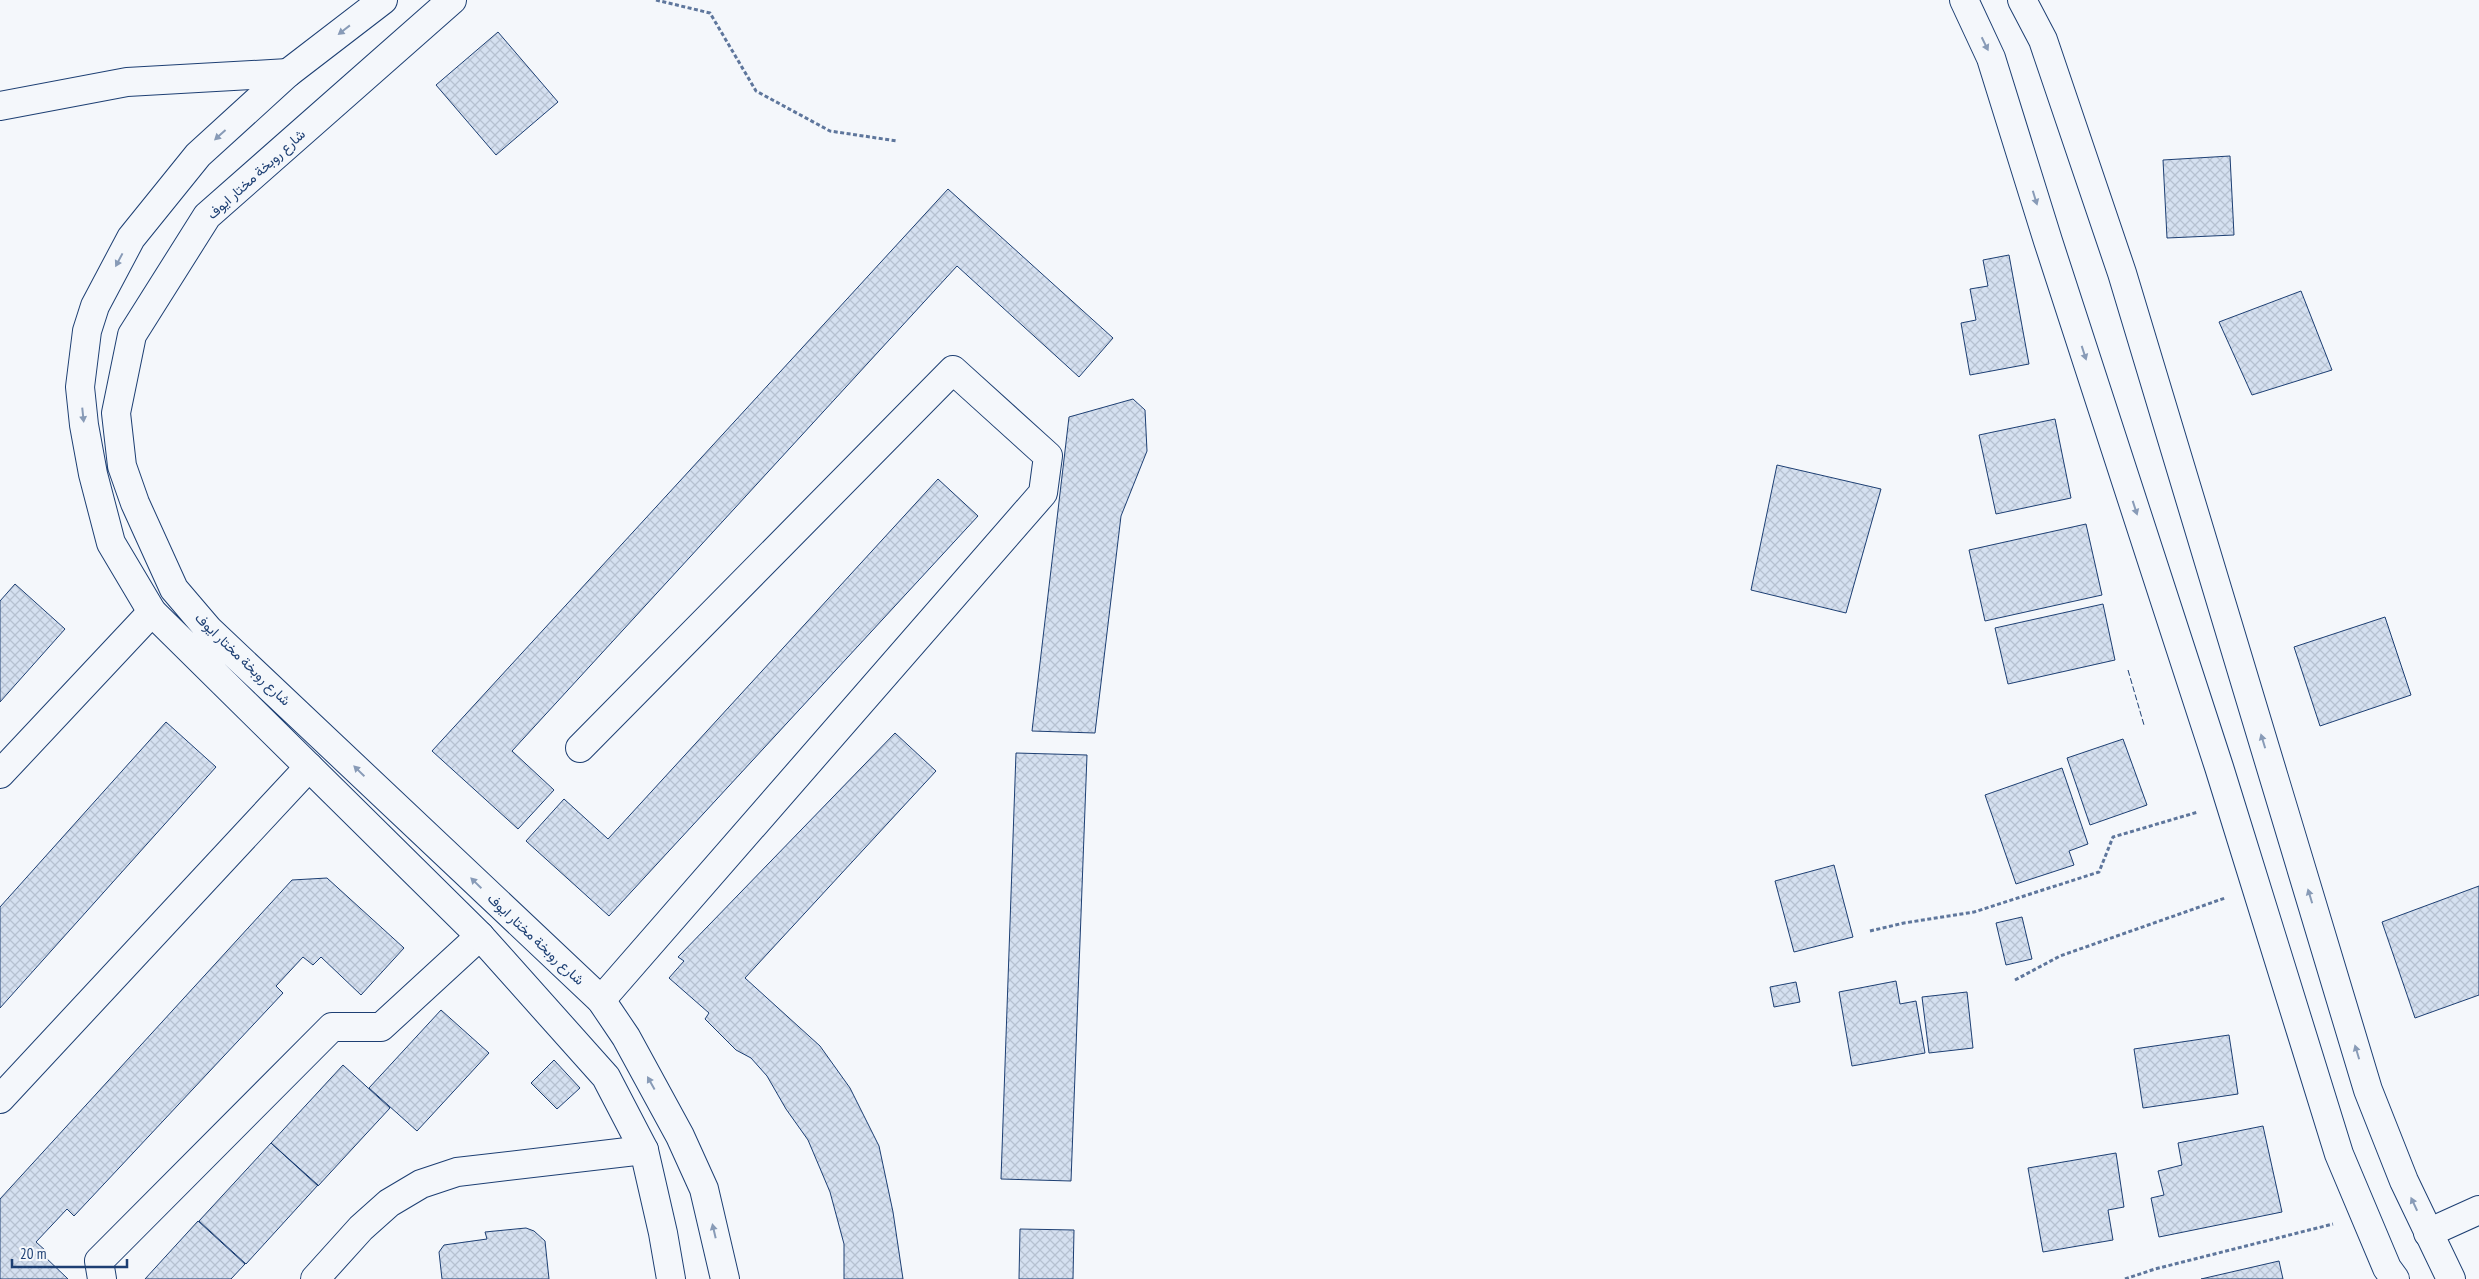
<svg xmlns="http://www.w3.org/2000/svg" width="2479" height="1279" font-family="'PT Sans Narrow',Vazirmatn,sans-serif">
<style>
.building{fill:url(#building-cross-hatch);stroke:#1d3f73}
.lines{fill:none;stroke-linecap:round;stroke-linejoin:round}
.street-casing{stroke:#1d3f73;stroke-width:30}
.secondary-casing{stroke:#1d3f73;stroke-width:30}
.primary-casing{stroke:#1d3f73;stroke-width:30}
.path{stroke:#5e769c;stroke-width:3;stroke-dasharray:4 2.5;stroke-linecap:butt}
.street{stroke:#f4f7fb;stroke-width:28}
.secondary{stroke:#f4f7fb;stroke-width:28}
.primary{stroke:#f4f7fb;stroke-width:28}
.fence{stroke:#1d3f73;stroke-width:1;stroke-dasharray:6 2.5;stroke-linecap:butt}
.oneway{fill:#889bb7}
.labels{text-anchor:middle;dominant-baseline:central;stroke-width:4;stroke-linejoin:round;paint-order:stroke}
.street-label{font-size:14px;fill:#1d3f73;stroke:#f4f7fb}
</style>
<defs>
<pattern id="building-cross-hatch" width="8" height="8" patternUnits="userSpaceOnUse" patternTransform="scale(1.25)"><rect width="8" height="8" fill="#d5e0f0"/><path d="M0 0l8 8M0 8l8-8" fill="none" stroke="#b6c1d1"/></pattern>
</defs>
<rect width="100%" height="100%" fill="#f4f7fb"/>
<!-- building -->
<path class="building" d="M498,32L558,102L496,155L436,85Z
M2230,156L2234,235L2167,238L2163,160Z
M948,189L1113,338L1079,377L957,266L512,751L554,790L518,829L432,751Z
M2009,255L2029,364L1970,375L1961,323L1976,320L1970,289L1988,286L1983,260Z
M2301,291L2332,370L2252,395L2219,322Z
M1133,399L1145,410L1147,451L1121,516L1095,733L1032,731L1069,417Z
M2055,419L2071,498L1996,514L1979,435Z
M1777,465L1881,489L1846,613L1751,590Z
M938,479L978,516L609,916L526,841L564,799L608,839Z
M2086,524L2102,595L1985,621L1969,550Z
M15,584L65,629L0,702V601Z
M2103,604L2115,660L2008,684L1995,628Z
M2385,617L2411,695L2320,726L2294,647Z
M166,722L216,767L0,1008V907Z
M895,733L936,771L745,978L820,1046L850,1088L879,1146L893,1212L903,1279H844V1244L830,1192L808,1140L786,1109L767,1076L751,1058L736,1050L705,1019L709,1013L669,978L684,961L678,957Z
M2123,739L2147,805L2090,825L2067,758Z
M1016,753L1087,755L1071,1181L1001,1179Z
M2062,768L2088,844L2069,851L2074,865L2016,884L1985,795Z
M1834,865L1853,937L1794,952L1775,881Z
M327,878L404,948L361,995L321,957L313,965L303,957L276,986L283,993L74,1216L67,1209L36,1242L46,1251L43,1255L68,1279H0V1199L292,880Z
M2479,886V995L2415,1018L2382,922Z
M2022,917L2032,959L2006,965L1996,923Z
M1896,981L1900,1004L1916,1001L1925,1053L1852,1066L1839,992Z
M1796,982L1800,1002L1774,1007L1770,987Z
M1967,992L1973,1048L1929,1053L1922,997Z
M441,1010L489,1053L417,1131L369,1088Z
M2229,1035L2238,1094L2143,1108L2134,1049Z
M554,1060L580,1088L557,1109L531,1083Z
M343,1065L390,1108L318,1186L271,1143Z
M2263,1126L2282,1212L2159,1237L2151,1198L2164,1195L2158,1171L2182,1165L2178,1143Z
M271,1143L318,1185L246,1264L199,1221Z
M2116,1153L2124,1207L2108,1210L2113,1240L2043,1252L2028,1168Z
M198,1221L245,1264L231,1279H145Z
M526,1228L534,1231L545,1241L549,1279H442L439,1252L444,1245L487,1239L485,1232Z
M1020,1229L1074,1230L1073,1279H1019Z
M2279,1261L2283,1279H2201Z"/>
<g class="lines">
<defs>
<path id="street" d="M0,106L127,82L288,73
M580,748L953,370L1048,456L1043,493L601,1000
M0,774L152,612
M0,1099L309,767
M2428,1233L2479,1210
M102,1279L99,1261L332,1027H381L480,936
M315,1279L361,1228L389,1203L421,1184L457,1172L644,1150"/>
<path id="secondary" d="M383,0L288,73L198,155L131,238L95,306L87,331L80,387L84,425L93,474L111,543L152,612L480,936L606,1077L644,1150L663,1233L671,1279
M452,0L207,216L132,335L116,413L122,466L135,503L174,589L209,630L601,1000L626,1037L680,1136L704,1189L725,1279"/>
<path id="primary" d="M1964,0L1991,58L2048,241L2219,767L2339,1154L2387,1268L2395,1279
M2022,0L2043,40L2122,273L2368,1090L2404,1181L2451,1279"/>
</defs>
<!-- street casing -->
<use href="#street" class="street-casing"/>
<!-- secondary casing -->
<use href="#secondary" class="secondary-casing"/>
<!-- primary casing -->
<use href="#primary" class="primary-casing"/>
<!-- path -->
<path class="path" d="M656,0L710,13L756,91L830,131L897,141
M1870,931L1904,923L1974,912L2099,872L2113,837L2198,812
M2015,980L2060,956L2225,898
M2125,1279L2155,1269L2333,1224"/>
<!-- street -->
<use href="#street" class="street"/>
<!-- secondary -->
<use href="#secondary" class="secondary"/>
<!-- primary -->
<use href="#primary" class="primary"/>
<!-- fence -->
<path class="fence" d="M2128,670L2144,725"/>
</g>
<!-- one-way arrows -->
<defs><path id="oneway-solid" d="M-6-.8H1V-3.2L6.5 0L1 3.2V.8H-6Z" transform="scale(1.25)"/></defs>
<g class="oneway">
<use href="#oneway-solid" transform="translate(344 30) rotate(142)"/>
<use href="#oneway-solid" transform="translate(1985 44) rotate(64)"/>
<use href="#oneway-solid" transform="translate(220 135) rotate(138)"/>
<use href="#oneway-solid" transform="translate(2035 198) rotate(73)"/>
<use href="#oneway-solid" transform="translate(119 260) rotate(118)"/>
<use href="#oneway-solid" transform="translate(2084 353) rotate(72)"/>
<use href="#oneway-solid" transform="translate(83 415) rotate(84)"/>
<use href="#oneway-solid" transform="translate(2135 508) rotate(72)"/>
<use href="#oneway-solid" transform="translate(2263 741) rotate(-107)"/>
<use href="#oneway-solid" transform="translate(359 771) rotate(-136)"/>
<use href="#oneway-solid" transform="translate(476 883) rotate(-136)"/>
<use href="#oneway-solid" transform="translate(2310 896) rotate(-107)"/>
<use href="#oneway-solid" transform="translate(2357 1052) rotate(-107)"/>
<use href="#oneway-solid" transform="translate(651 1083) rotate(-119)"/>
<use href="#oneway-solid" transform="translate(2414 1204) rotate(-115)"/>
<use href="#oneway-solid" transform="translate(714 1231) rotate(-103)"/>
</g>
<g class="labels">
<!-- street labels -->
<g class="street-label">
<text transform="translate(256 174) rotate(-42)">شارع روبخة مختار ايوف</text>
<text transform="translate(243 659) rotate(44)">شارع روبخة مختار ايوف</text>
<text transform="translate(536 939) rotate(43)">شارع روبخة مختار ايوف</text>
</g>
</g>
<!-- scale -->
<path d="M12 1259v8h115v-8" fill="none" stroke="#1d3f73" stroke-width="2.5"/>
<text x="20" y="1259" font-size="15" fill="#1d3f73" stroke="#f4f7fb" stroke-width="4" paint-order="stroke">20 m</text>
</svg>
